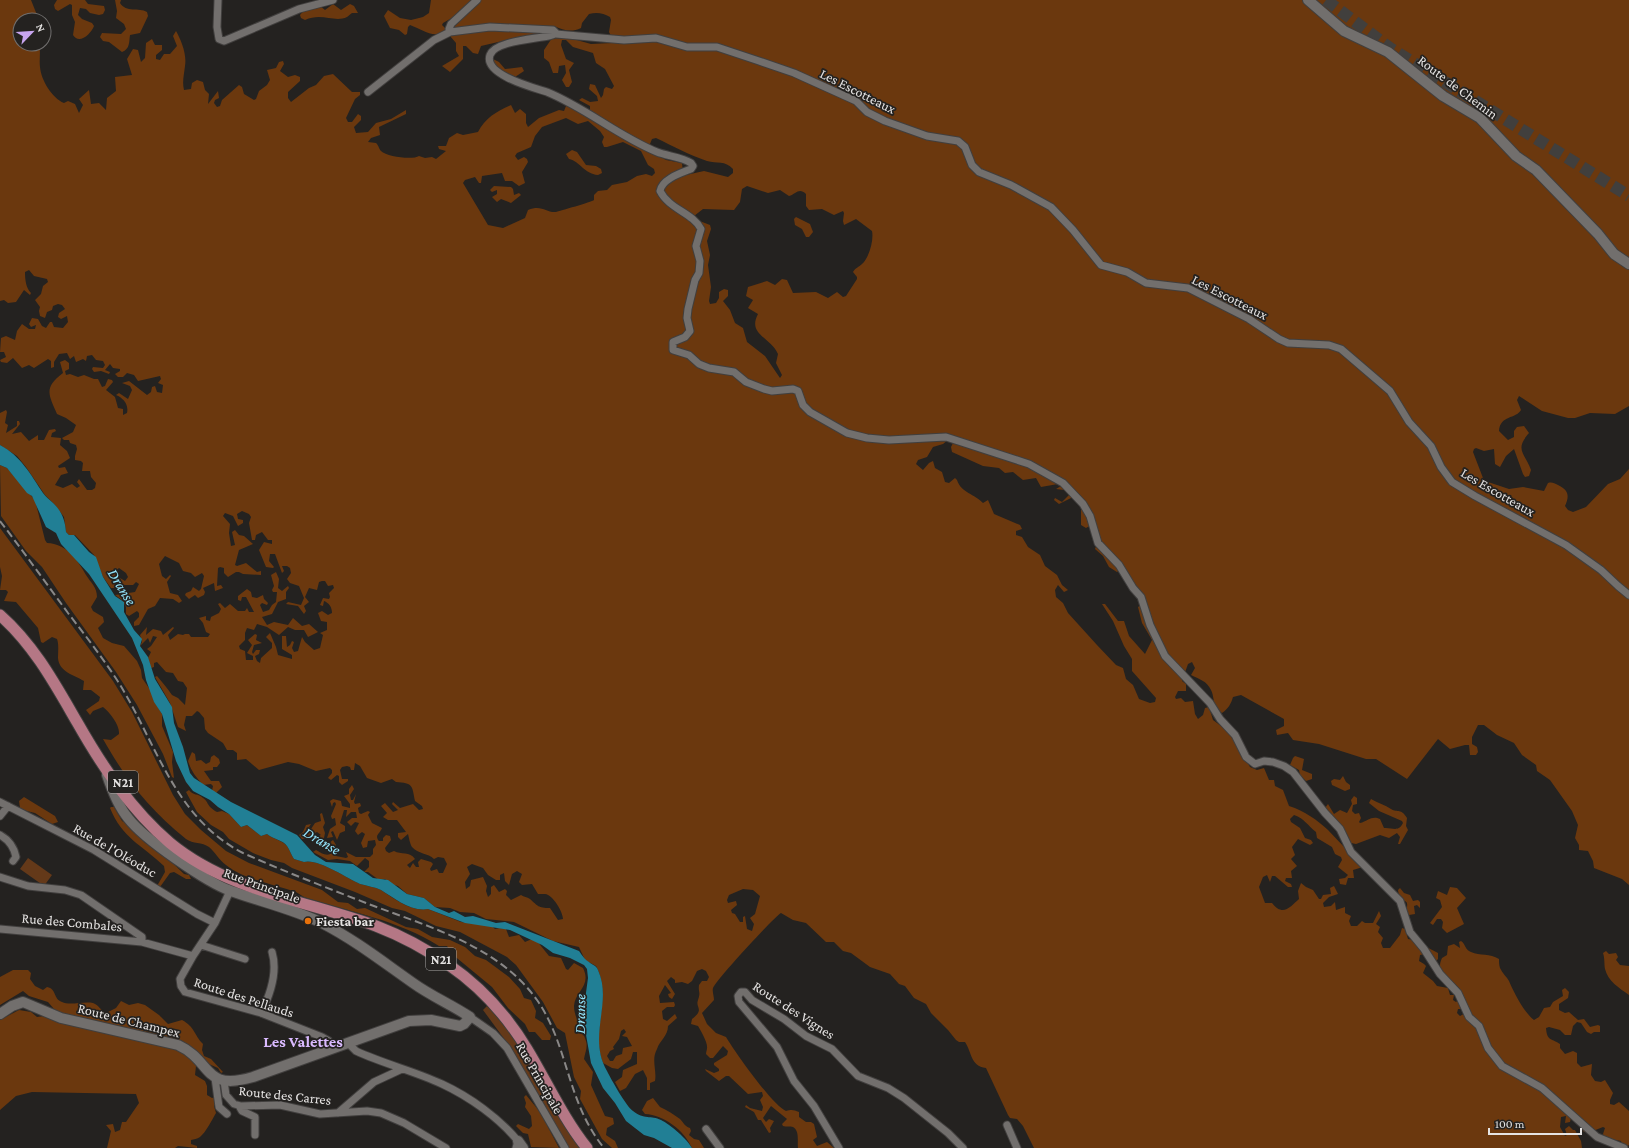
<svg xmlns="http://www.w3.org/2000/svg" width="1629" height="1148" font-family="'Crimson Pro',serif">
<style>
.green{fill:#643919}
.forest{fill:#6b380e;fill-rule:evenodd}
.water{fill:#217f95}
.lines{fill:none;stroke-linecap:round;stroke-linejoin:round}
.highway-tunnel{stroke:#413f3d;stroke-width:12;stroke-dasharray:12 6;stroke-linecap:butt}
.street-casing{stroke:#413f3e;stroke-width:9}
.secondary-casing{stroke:#413f3e;stroke-width:12}
.primary-casing{stroke:#413f3e;stroke-width:13}
.street{stroke:#726f6d;stroke-width:7}
.secondary{stroke:#726f6d;stroke-width:10}
.primary{stroke:#b57785;stroke-width:11}
.rail{stroke:#8a8887;stroke-width:2;stroke-dasharray:8 4;stroke-linecap:butt}
.food-dot{fill:#e8710a;stroke:#242220;stroke-width:1.5}
.labels{text-anchor:middle;dominant-baseline:central;stroke-width:3.5;stroke-linejoin:round;paint-order:stroke}
.shield{fill:#242220;stroke:#aba9a8;stroke-width:1}
.shield-label{font-size:13px;font-weight:bold;fill:#e5e3e2}
.street-label{font-size:14px;fill:#e5e3e2;stroke:#242220}
.poi-label{font-size:14px;font-weight:bold;fill:#e5e3e2;stroke:#242220;text-anchor:start}
.water-label{font-size:15px;font-style:italic;fill:#94e5fc;stroke:#242220}
.quarter-label{font-size:16px;font-weight:bold;fill:#dabaff;stroke:#242220}
</style>
<rect width="100%" height="100%" fill="#242220"/>
<!-- green -->
<path class="green" d="M28,858L52,875L44,886L20,869Z
M487,1006C512,1029 526,1060 543,1089C554,1109 566,1129 581,1148H569L563,1139L511,1048L483,1010Z"/>
<!-- forest -->
<path class="forest" d="M0,0H31L39,20H20V44H39C41,52 39,59 40,67C41,80 52,98 64,103L68,101L75,104L79,113L83,105L79,99L89,90L91,104L99,103L106,110L107,98L116,91L115,77L132,75L127,59L133,49L138,50L141,62L145,58L146,43L152,39L155,45H162V50L156,55V59L160,60L164,54H170L177,46L173,36L176,31C181,40 187,54 185,66C184,75 182,82 184,90L191,89L192,83L197,80L203,82L205,90L209,94L208,104L218,91L219,98L215,100L214,103L217,107L220,106L222,100L239,85L242,87L244,94L254,100L256,99L259,91L267,85L270,80L267,70L276,68L279,62L283,61L284,64L280,71L288,77L295,75L300,77V81L288,92V98L291,102L309,88L316,85L324,76L333,74L352,92H360V95L355,99L346,118L348,122H352L358,114L361,116V120L354,127L356,133L368,132L376,123L391,119L406,110V114L379,127L380,135L371,138L368,142L376,143C379,146 379,149 381,151C387,157 413,160 419,156L425,158L432,157L436,159L446,151L439,149L438,146H446L449,138L457,133L463,135L478,132C485,118 497,111 511,105L515,113L520,109L526,114V123L528,127L539,118L559,110L564,111L566,106L590,110V106L579,100L582,98L590,102L598,101L597,96L589,89L590,84L595,85L601,98L603,95L604,89L606,87L612,89L614,86L605,69L596,63L593,53L573,47L566,40H562L561,45L566,59L574,63L569,70L572,82L569,87H566L562,80L566,73L565,65L559,66L558,73H553L549,62L544,58V50L552,38L573,39L591,44L612,43L614,42L609,32L611,20L610,17C603,13 597,12 589,14L582,23L581,28C571,33 563,30 554,26L543,34L524,36L481,46L478,54L473,53L466,46H463V59L450,72L442,66L459,56L456,51V43L450,36L461,27L453,28L461,20L457,15L443,23L442,25L446,29C437,41 421,29 410,25L408,27L407,34L405,35L399,30L390,28L384,16L388,10L400,18L411,20L423,17L429,13L431,0H1629V406L1615,414L1590,413L1575,418H1568L1542,411L1519,396L1517,400L1521,410C1516,419 1500,415 1499,431L1508,440L1514,437V431L1517,427L1524,426L1529,433C1514,450 1525,453 1531,470L1529,476L1525,477L1523,474L1514,449L1506,456L1500,467L1495,464L1494,449L1484,451L1476,448L1474,449L1473,452L1483,478L1488,482L1509,489L1523,487L1544,491L1548,483C1552,482 1554,483 1558,485C1568,490 1570,495 1565,506L1568,510L1573,512L1586,507L1608,484L1620,479L1629,469V885L1622,879L1594,868L1593,861L1588,851L1579,850V845L1575,838L1578,825L1572,811L1550,780L1537,771L1536,765L1522,755L1514,743L1497,735L1484,725H1478L1472,737V744L1477,747L1478,752L1476,755H1470L1469,745H1465L1450,749L1438,739L1407,779L1376,759H1366L1319,744L1293,740L1288,733L1277,735L1276,730L1284,726V719L1241,695L1233,697C1231,704 1228,709 1222,713C1212,707 1215,698 1211,690C1207,681 1199,679 1191,675L1195,668L1192,662L1188,664L1182,681L1186,684V691H1178L1175,697L1176,699L1181,698L1185,702L1193,701L1195,714L1198,719L1203,715L1205,708L1209,707L1213,720L1232,734L1250,767L1257,770L1264,768L1269,780H1274L1275,786L1283,790L1289,806C1305,811 1317,820 1328,830L1363,867L1353,870L1354,878H1348L1346,885L1340,884L1339,879L1345,878L1348,875L1338,867L1342,860L1341,857L1335,854L1332,847L1317,838L1316,832C1307,825 1305,819 1294,815L1290,819L1291,822L1300,828L1305,838L1311,840L1313,843L1310,845L1298,839L1292,847L1295,855L1291,859L1297,866L1291,871L1292,878H1286L1285,881L1291,884L1292,887H1288L1275,876H1272L1270,882L1267,875L1263,877L1259,887L1265,903H1272C1283,917 1290,907 1299,899L1298,891L1301,883L1306,887L1313,890L1319,899H1321L1323,895L1331,894L1330,888L1334,886L1338,894L1329,897L1323,903L1324,907L1331,906L1335,902L1336,910L1345,907V913L1351,916L1349,921L1351,926H1357L1362,921L1365,923H1373L1379,911L1381,916L1376,924L1380,927L1378,932L1383,938L1381,943L1383,948H1390L1400,935L1402,928L1405,929L1408,939L1413,940L1438,953V959L1436,961L1425,954L1420,955L1419,961L1424,964L1426,966L1423,973L1433,981L1437,986L1448,988L1450,995H1454L1453,1000L1456,1002L1459,999L1462,1009H1458L1457,1013L1460,1016L1469,1011C1465,1003 1465,996 1459,988C1452,979 1434,975 1442,958L1447,955L1448,946L1454,944L1460,948L1459,942L1461,941C1465,943 1465,950 1471,952C1480,956 1490,953 1499,959C1499,962 1499,965 1500,968C1502,973 1507,977 1509,981C1513,991 1525,1014 1534,1020L1539,1017L1544,1008L1550,1007L1553,1002L1563,996L1562,990L1565,988L1569,992L1568,998L1559,1004V1010L1565,1013L1569,1012L1578,1020L1584,1019L1590,1027L1598,1025L1600,1026V1032H1594L1591,1034L1587,1032L1581,1023L1577,1022L1573,1026L1571,1035H1565L1560,1030L1549,1027L1546,1028C1547,1041 1551,1038 1560,1044V1048L1565,1054L1573,1051L1577,1053V1063L1581,1067L1592,1064L1591,1075L1595,1081L1601,1082L1605,1080L1613,1093L1610,1100V1104L1614,1105L1619,1102L1629,1111V1145L1624,1148H1614L1622,1145L1621,1141L1605,1138L1603,1134L1605,1128L1603,1127L1593,1131L1584,1132L1579,1125L1571,1118L1570,1122L1565,1123L1566,1116L1561,1117L1560,1127L1565,1136L1567,1135L1565,1129L1569,1126L1573,1130H1575L1581,1141L1582,1148H1034L1023,1126L1017,1119L1010,1118L1008,1115L986,1068C970,1066 972,1052 965,1042H959L956,1040L948,1030L931,1013L926,1004L914,998L905,986L899,984L890,974L870,967L851,953L843,951L834,942H826L806,923L793,920L781,913C776,915 716,980 713,988C712,991 714,996 714,1000L702,1013L707,1024L716,1033L726,1037C735,1052 773,1106 786,1111C792,1109 794,1110 799,1112V1117L806,1122H811L814,1124L817,1137L813,1140L817,1146L827,1142L834,1148H798C797,1142 800,1131 793,1127C790,1126 786,1127 783,1126L782,1124L787,1119L771,1106L763,1118L766,1122L769,1119L774,1121L770,1128L771,1132L769,1133L761,1120H758L754,1112L745,1107L746,1105L750,1108L762,1111L763,1107L760,1100L763,1096L762,1092L748,1094L729,1076H726L719,1081L706,1071L705,1069L714,1073L719,1071V1069L714,1065V1063L727,1055L728,1051L723,1046L713,1058H710L706,1054C706,1052 707,1050 707,1048C708,1043 701,1031 698,1026L691,1024L692,1019C705,1009 695,1008 698,1000C701,991 698,993 699,985L702,981H707L709,977L706,971L702,969L697,971L692,981L688,984L682,982L675,983V980L671,977L667,981L675,994L672,999L669,997L668,994L671,993L665,985L659,996L660,1003L674,1002L675,1005L674,1007H667L662,1011L663,1019L667,1021L675,1014L677,1018L668,1026C668,1036 660,1040 657,1049C651,1060 657,1070 655,1081L650,1083V1090H647V1078L643,1070L635,1074L626,1088L620,1091L615,1082L622,1077L623,1070L637,1064V1052H633L631,1059L618,1069L612,1068L603,1063C590,1031 613,997 596,966L585,960L579,947L553,941L514,922L486,919L474,913L460,912L450,908L435,907L424,898L407,894L398,886L391,884L385,879L379,880L368,872H364L369,867V861L365,858L357,866L350,861L337,859L328,860L313,852L316,850C321,853 327,857 332,853L329,843L333,840L336,845L334,852L336,856L346,858L348,857L346,852L356,857H370L373,854V849L376,845L375,840L368,841L367,847L363,848L361,843L365,834L362,832L358,835L355,831L359,823L355,822L351,826L347,822L352,818H357L356,812H351L346,817L347,810H344L340,823L345,826V831L340,833L337,840L333,831L331,832L333,837L327,838L330,829L336,825L335,818L332,819L331,816L336,804L335,802L333,803L332,807L330,801L333,799L341,801L342,806L350,808V804L344,796L349,794V789L352,785L354,789L350,795L351,800H353L356,794L354,802L355,804L360,803L361,806L358,808L359,813L361,814L368,811L370,812L368,815L372,823L382,828C380,834 374,835 379,841H383V838L386,835L390,836L391,840L385,848L386,851L389,853L394,851C401,855 410,851 415,859L407,865L410,868L413,863L416,867H419L418,862L421,859L431,862L433,864L430,869L431,871L437,869L439,873H443L447,864L444,858L438,857L434,859C428,853 418,854 412,847C410,844 409,838 408,834L401,840L398,837V833L406,832L397,820H388L383,817L387,813L381,806L385,803L393,812L398,810L392,804L393,802L400,808L413,804L419,810L423,809L422,806L415,801C412,785 413,783 396,782L392,779L381,783L367,778L360,766L355,763L354,770H351L350,767L347,766L342,767L340,770L342,779H348V781L342,785L339,782V776L337,775L331,780L328,778L332,773V770L330,768L316,771L299,764L288,762L259,770L246,759L237,760V753L233,750H227L223,743L208,733L205,729L204,718L199,712L197,711L192,716H186L184,725L186,731L178,727L170,703L155,677L157,676C163,683 167,688 172,695L178,698L185,705L187,688L183,682L178,681L173,673L166,672L157,662L154,663V667L151,668L148,658L151,652L147,649L151,646L157,637L153,636L150,643L148,638L140,646L142,642L140,635L147,627L146,635L153,629L161,631L163,635L173,627L174,628L168,635L170,640L178,634L183,635L185,634H189L191,637H208L210,634L206,632L203,623L199,618L206,616V620L210,621L211,617L219,613L221,609L218,604L220,603L225,608L230,604L238,611H245L247,608L249,612H254L246,597H242L241,601L238,600V596L247,589L251,592L252,597L257,598L263,595L264,599L268,603L267,605L262,603L260,605L263,612L269,610L272,605L276,602L277,592H273L272,590L274,586L271,575L276,572L279,579L278,588L282,591L288,586L289,588L286,592V599L278,602L272,614L262,617L267,625L274,622L288,625L293,618L302,626L309,624L318,632L308,637L304,630H295L288,627L279,635L267,627L257,624L254,630L247,628L245,633V640L239,646L240,649L245,651L246,660H253V656L247,653L252,645L248,640L255,634L257,635L256,640L262,643L254,645L252,652L253,654L256,650H260L259,654L255,656L257,661L260,663L261,658L272,648V643L266,637L270,633L276,647L278,655L292,659V655L282,649V636H286L287,647L290,645L292,641L294,642L292,648L294,652L298,651L302,637L305,642L314,650L320,648L323,635L320,633L327,630V622L321,621L318,613L322,611L328,615L332,613C332,607 329,603 324,601L323,606L320,605L323,598L329,599L330,597L329,593L334,588L333,585L328,586L325,581H322L319,582L317,590L309,588L305,597L309,602L304,606L306,611L304,614L298,606L286,604L288,602L301,605L304,598L299,586L290,583L287,579L291,573L290,568L287,566H282L284,571L282,573L275,554H270L269,561L274,567L273,568L266,567L259,550L264,542L272,544V540H268L262,532L256,535L255,540H252L249,523L251,517L249,514L242,511L237,514L238,519L243,520V523L238,526L233,516L225,513L223,516L230,524L229,533L231,546L235,545L232,532L235,530L239,535L244,536L253,544L239,550L235,565L237,566L246,563L257,572L261,571V575L243,574L239,572H236L228,577L224,573V568L220,567L218,568L217,586L221,585L223,588L215,591L214,583L203,588L205,592L204,595L198,598L195,595L189,599L185,595L186,593L191,591L193,587L199,591L201,589L204,576L202,573L195,577L191,573L183,571L179,563L165,556L159,564L162,576L166,579L170,575L171,576L167,582L170,593L178,595L182,601L179,603L173,599L160,598L155,606L148,609L139,625L134,626V622L139,617V613L137,611L129,616L126,614V607L122,600L115,595L135,592L139,584L136,582L133,585H123L122,589L119,587L120,578L125,581L128,577L126,573L119,568L115,571L116,588H111L103,577L94,555L75,535H69L66,532L64,517L55,505L45,495L26,467L17,456L0,445V413L6,410L7,412L5,423L8,425L6,433L17,426V421H19L20,424L12,434L21,432L29,441L38,435V440H44L49,430L55,429L56,431L52,433L51,437L61,438L60,445L67,451L70,458L58,466L59,468L65,467L68,473L61,475L55,485L63,488L72,484L77,488L80,486L77,482L79,479L87,490H92L95,488L96,483L91,477L90,471H82L83,463L81,461L75,460V456L77,449L76,445L70,443L69,440H64L62,438L73,432L76,425L66,418L57,414C49,395 43,388 63,373L60,362L65,360L69,363V369L65,371L66,375L70,374L78,377L84,375L94,379H98L102,387L105,386L108,379L112,380L113,382L106,390L115,397L118,408L123,409V415L127,413C129,404 123,398 116,395L119,393L128,399L132,390L130,386L122,383L129,381L147,395L151,392L152,387L155,386L157,392L162,393L163,385L158,383L161,379L160,376L138,381L134,375L127,373L123,377H118L115,374L120,371V369L113,368L110,364L105,370L110,372L109,374L101,371L94,372L92,369L93,367L103,368L105,365L103,361L96,360L92,355L87,356L86,361L83,359L76,362L74,356L70,359L67,353L59,354L54,362V367L51,368V361L48,359L34,368L29,365L22,368L13,358L7,363L1,362L0,360L6,357L4,352H0L1,338L6,336L15,340L17,331L22,324L29,329H35L36,325L31,327L29,324L32,318L38,319L42,326L46,328L50,322H52L54,327L63,328L68,322L67,316L61,319L58,317L59,313L65,309L62,305L58,304L53,306L52,310L47,312L45,318L40,316L39,311L40,307L35,300L41,294L43,286L48,282L47,279L34,276L29,270L25,272C25,280 26,288 31,293L30,295L24,290L16,302L8,303L4,300L0,301ZM566,118L578,124L588,121L600,131L604,137L602,142L604,147H607L623,142L641,151L648,165L654,169L655,173L652,176L646,174L637,176L627,182L612,185L607,190L598,191L594,195V200C592,202 559,211 556,212C546,213 542,204 528,210L525,218L503,228L488,225L463,183L465,180L475,177L479,183H481L482,176L502,173L505,181H512L519,186L525,183L522,172L528,162L527,159L524,157L518,160L515,156L517,153L531,147L535,136L542,127ZM656,138C673,146 689,155 707,161C717,164 725,160 733,169V173L728,177L704,171L686,175L683,173L682,163L666,160L657,155L650,144L652,139ZM747,186L768,193L780,190L789,196C796,194 799,187 806,194V206L809,210L822,209L834,215L843,211L844,213L843,221L844,225L856,219L872,231C874,240 869,258 862,264C859,267 855,268 853,272L857,277V279L846,296L843,297L837,292L828,298L816,292L793,293L787,280L782,279L775,285L767,281L748,287L746,296L753,300L748,308L758,314C747,335 771,337 778,354L776,363L782,375L780,378L765,356L747,342L743,328L735,323L730,310L723,301L728,296V290L724,289L719,292V298L716,303L710,304L709,301L711,287L708,265L710,255L707,241L711,229L710,225L697,220L694,216L703,209L734,210L740,202L742,189ZM949,439L954,441L951,447L952,452L983,466L999,468L1005,473L1013,472L1023,480L1036,478L1041,487L1058,484L1061,486L1056,489L1064,490L1070,494L1062,502L1055,498L1054,500L1059,504L1073,497L1081,506V525L1086,528L1093,524L1100,535L1095,549L1103,556L1109,567L1117,572L1122,568L1145,600V602L1138,607L1142,623L1152,640L1145,654L1129,636L1124,621H1118L1105,604H1102L1113,621L1124,646L1132,659V671L1156,698L1155,702L1150,703L1139,699L1133,685L1126,679L1123,668L1116,665L1097,645L1068,613L1063,603L1056,597L1055,590L1058,585L1064,592L1068,590L1062,585L1057,575L1045,566L1040,555L1028,547L1022,537L1016,535V531L1022,529L1020,525L994,514L988,500L983,503C975,494 961,493 957,480L955,478L949,483L945,482L942,472L935,468L933,461L929,463L923,470L916,464L918,460L927,457L933,447L943,444ZM472,864L483,868L488,875L496,880H500V875L504,873L505,881L509,885L512,874L517,871L522,874L519,882L522,885L532,884L538,894C540,894 542,894 545,894C553,895 563,912 563,919L558,920L550,908C538,908 538,906 530,899C527,897 524,897 521,895L511,900L506,895L507,891L505,889L499,892L494,885L491,887V894L488,897L486,891L487,886L483,877L471,880L470,886L466,889L465,882L470,874L467,867ZM743,889L753,890L760,896L755,914L750,918L754,924L752,931L747,929L745,916L743,917V922H740L735,914L732,913L731,910L737,905L736,901L728,903L727,900L729,895ZM624,1029L626,1032L622,1036L627,1037L632,1046L623,1048L622,1054L616,1056L613,1061H610L607,1056L610,1051L614,1049L613,1047L619,1039L621,1031Z
M57,0H85L88,4L104,6L105,10L103,14L99,15L90,13L86,9L80,8L78,15L82,19L92,23L94,26C91,34 79,45 73,35L75,22L72,15V5L70,4L58,11L55,9L54,5Z
M115,0H121L120,3C126,13 139,7 147,12L148,16L140,33L130,35C129,42 130,49 122,52L109,42L103,41L100,37L102,33L121,34L126,29L124,24L116,18L117,11Z
M333,4L341,10L350,4L354,6L358,13C356,13 354,13 352,13C350,14 349,16 347,17C334,23 322,12 305,20L301,18L300,15L305,9L320,6L325,10Z
M493,59L499,62L505,69L522,67L524,71L515,77H507L490,60Z
M572,150L577,152L586,165L596,166L601,169L602,173L598,175C584,174 580,161 569,159L566,154Z
M494,186L511,187L513,189L514,195L519,193L521,195L511,203L501,199L497,202L492,197L497,194V190L492,192L490,190Z
M796,217L810,224L813,232L809,237H806L802,229L795,225L794,219Z
M0,465L7,468L35,500L45,540L47,543C67,544 77,559 86,575C91,583 97,587 97,597L91,607L93,611L103,617L104,622L98,628L103,638L112,643L124,646L137,661L141,670L142,678L151,691L154,701L162,714V726L173,752L172,762L174,778L172,777L163,754L137,705L116,672L66,603L42,567L26,551L1,516Z
M0,528L113,681L132,712L173,795L185,814L201,830L226,851L249,863L322,890L338,902L348,903L357,909L365,908L406,927L418,929L432,937L450,940L465,947L475,956L486,960L509,977L520,989L524,998L531,1000L536,1011L535,1018L543,1023L551,1036L550,1040H542L535,1032H529L525,1024L508,1008L492,987L452,954L447,946H439C398,920 350,912 304,897L296,892C273,884 245,880 226,865C219,860 215,852 209,847C202,842 193,844 186,839C149,809 126,780 103,739L111,740L119,734C120,726 110,712 103,707L93,711L90,715L86,710L99,701L100,697L91,690H83L84,681C74,675 59,672 58,658C58,652 59,644 57,639L52,637L43,643L41,642L38,628L16,602L4,601L8,592L6,590H0L2,576L0,567Z
M192,752L195,754L196,761L201,760L206,764L210,762L211,757L214,755L219,759L220,763L217,767H213V770L204,771L211,781H219L222,787L216,793L212,791L213,786L211,784L203,785C196,777 191,771 188,761Z
M1295,756L1304,759L1302,770L1312,774V779L1306,781L1300,775L1299,770L1290,765L1293,758Z
M1343,776L1346,782L1350,785V789L1345,791L1332,785L1331,781L1334,779L1340,780Z
M189,790C193,796 198,793 203,798C209,802 206,806 217,812L222,811L229,814L241,827L247,825L261,836L267,834C273,839 282,840 287,846C290,850 291,855 294,859L304,862C317,858 347,878 360,884C367,886 375,887 381,890C395,899 411,912 428,909L461,922L492,926L495,929L500,928L506,929L509,937L519,935L525,942L532,939L537,941L549,956L561,958L566,969L568,970L574,963L583,968C592,986 575,991 574,1006C574,1018 583,1030 586,1041C588,1047 585,1053 584,1059L593,1072L591,1085L605,1116L613,1118L614,1124L607,1128L606,1135L615,1141L618,1148H612L602,1139L580,1099L581,1091L574,1077L565,1033L557,1028L543,1002L516,965L507,957L460,932L436,926L405,911L392,908L355,892L292,868L284,863L271,860L253,853L229,839L223,832L211,825L197,812L186,792Z
M1354,796L1357,798V804L1353,805L1352,811L1355,814L1359,813L1361,818L1359,822L1360,823C1368,821 1372,815 1380,819L1384,828C1392,827 1398,833 1403,823L1402,821L1379,811L1369,803L1371,799C1378,803 1385,805 1391,809C1398,813 1401,808 1407,818L1406,826L1408,830L1400,844H1398L1400,837L1397,833L1389,838L1380,835L1356,844L1351,843L1347,834L1325,808L1328,804L1334,814L1340,810L1347,813L1352,804L1351,800Z
M24,797L55,816L58,822L52,824L35,813L23,810L20,808L19,801Z
M111,807H114L122,821L132,827L145,843L155,846L184,874L189,875L191,879H186L174,872L170,873L160,887L157,886L165,872L164,866C142,845 122,838 110,808Z
M322,813L325,823L323,827L325,833L323,843H317L316,837L321,835L317,832L313,834L310,838L302,839L299,835L303,832L306,825L311,824L309,827L311,829L315,823L321,821L320,814Z
M1450,887L1457,888L1466,898L1457,908L1464,924L1447,933L1442,928L1443,922L1441,919H1437L1433,925L1430,923L1442,907L1440,900L1436,898L1438,891L1447,895Z
M1400,888L1404,893L1410,895L1413,901L1418,900L1420,902V908L1417,905L1414,906L1415,914L1409,915L1406,913C1409,897 1406,905 1399,896L1398,890Z
M1606,951L1609,954L1616,953L1618,957L1616,960L1620,965L1629,966V995C1619,988 1608,981 1605,969C1604,964 1605,959 1603,953Z
M13,970H28L31,973L30,979L35,986L43,990L47,987C57,989 53,999 62,1002C70,1006 83,1001 93,1003C99,1005 100,1010 106,1013L116,1008L121,1001L129,1005L138,1003L145,1005L159,1015L168,1024L182,1020C195,1027 194,1035 203,1044L202,1050L204,1056L211,1059L223,1072L221,1073L218,1068L202,1061L196,1066L195,1075L205,1081L207,1086V1095L212,1098L219,1096L214,1106L216,1113C212,1120 206,1132 200,1137C197,1139 194,1139 191,1140V1144L197,1146V1148L178,1146L175,1148H107L111,1131L106,1125L113,1124L115,1132L120,1130L122,1122H126L139,1103L136,1094L32,1092L16,1096L0,1110V1020L19,1010L31,1012L37,1017L44,1016L48,1018L54,1009L48,1002L29,996L23,991L0,1005V977Z
M526,1095L540,1112L559,1148L531,1147L528,1134L523,1133L516,1126L518,1124L529,1129L532,1126L531,1116L525,1107L526,1103L524,1097Z
M653,1098L660,1107C667,1110 673,1114 680,1119C684,1123 684,1126 690,1128L691,1131L689,1135L694,1139L699,1140L704,1148H692C684,1130 664,1115 645,1114L642,1110L647,1101Z"/>
<!-- water -->
<path class="water" d="M0,445C21,456 31,475 43,493C46,497 49,499 52,502C62,511 65,520 66,532L69,535H74L89,552L96,557L103,577L115,596L124,602V612L134,630L142,639L140,646L148,657L155,679L172,707L174,723L183,747L190,773L194,778L231,802L297,835L315,855L326,862L353,864L373,878L388,880L407,894L424,898L435,907L449,913L454,911L465,917L473,916L496,923L505,922L579,951C582,955 585,960 589,962C592,965 596,965 598,970C613,1003 587,1036 607,1071C611,1079 626,1106 633,1111C644,1120 651,1115 661,1120C670,1124 688,1140 692,1148H672L654,1138L644,1135L626,1121L615,1103L603,1088L591,1063L585,1029V1000L588,978L587,969L584,965L570,958L553,953L542,945L510,930L465,923L428,909C411,912 394,898 381,890C375,887 367,886 360,884C347,878 317,858 304,862L294,859C291,855 290,850 287,846C283,840 273,839 267,834L261,836L247,825L241,827L229,814L218,807L210,800L193,791L186,782L176,761L162,714L154,702L146,680L143,665L132,638L89,574L61,544L56,533L46,527L32,496L27,493L7,468L0,465Z"/>
<g class="lines">
<!-- highway-tunnel -->
<path class="highway-tunnel" d="M1326,0L1390,48L1629,196"/>
<defs>
<path id="street" d="M218,0L217,27L219,39L224,41L299,9L333,0
M477,0L451,24L449,29L450,32L490,27L553,30L556,33C553,39 496,38 490,55C483,75 535,88 547,92C586,108 618,136 657,152C667,156 682,157 691,163L693,166L691,169C681,173 662,179 660,191C669,209 693,213 701,229L696,246L700,261L699,273L695,280L688,309L687,318L690,331L685,337L673,342V350L689,355L699,364L709,368L734,372L746,382L764,389L772,391L793,389L798,391L803,405L810,412L847,433L867,438L889,440L946,437L1029,464L1063,483L1083,504L1090,516L1098,543L1119,565L1133,588L1141,597L1150,625L1165,656L1210,703L1220,719L1235,735L1246,757L1255,764L1264,761L1273,762L1284,766L1293,772L1325,813L1340,829L1351,852L1400,901L1410,932L1424,949L1440,974L1458,993L1469,1017L1479,1026L1488,1048L1502,1066L1542,1088L1597,1137L1624,1148
M556,34L624,40L656,38L687,47H717L759,61L794,73L856,101L867,112L885,121L927,136L958,141L965,147L972,165L979,172L1011,185L1051,207L1073,230L1101,265L1127,272L1146,283L1188,288L1249,319L1279,339L1288,343L1329,345L1341,349L1390,391L1409,422L1431,446L1441,467L1452,482L1475,496L1566,545L1601,570L1618,586L1629,595
M368,92L434,40L450,32
M0,802L94,850L197,914L215,923
M0,816L8,806
M0,835C9,840 14,847 16,857L13,861
M0,877L28,886L65,890L81,895L142,937V942
M230,891L215,923L193,956L180,979L181,986L185,992L261,1013L322,1037L329,1041L333,1048
M0,929L142,942L193,956
M201,945L245,959
M261,1013C270,995 278,972 272,952
M470,1017L493,1033L507,1048L565,1148
M348,1043L356,1051C384,1064 414,1071 442,1084C470,1097 499,1118 518,1141L516,1148
M215,1078L219,1107L227,1114
M224,1081L226,1095L234,1104L241,1106L280,1105L320,1114L367,1111L381,1113L404,1123L446,1148
M239,1106L242,1111L255,1117V1135
M338,1113L374,1082L402,1069
M1007,1125L1017,1148
M706,1129L720,1148
M839,1148L814,1106L794,1081L777,1047L739,1002L738,996L741,992H745L752,1000L784,1019L806,1036L832,1049L858,1076L888,1088L904,1098L948,1133L963,1148"/>
<path id="secondary" d="M1308,0L1344,31L1388,52L1443,96L1480,118L1516,156L1536,170L1598,234L1614,254L1629,264
M0,1014L12,1006L23,1002L61,1018L178,1045C213,1061 202,1092 253,1077L409,1021L431,1020L460,1026L464,1024L470,1017C452,1005 431,996 413,983C383,962 355,940 322,923C293,909 262,902 231,891C206,882 144,839 128,818C118,806 112,790 107,775
M518,1141L523,1148"/>
<path id="primary" d="M0,615C34,645 55,684 77,722C102,766 131,810 170,843C228,891 307,901 376,926C402,936 426,949 449,965C481,987 507,1016 527,1049C547,1082 563,1118 587,1148"/>
</defs>
<!-- street casing -->
<use href="#street" class="street-casing"/>
<!-- secondary casing -->
<use href="#secondary" class="secondary-casing"/>
<!-- primary casing -->
<use href="#primary" class="primary-casing"/>
<!-- street -->
<use href="#street" class="street"/>
<!-- secondary -->
<use href="#secondary" class="secondary"/>
<!-- primary -->
<use href="#primary" class="primary"/>
<!-- rail -->
<path class="rail" d="M0,521C23,551 46,583 68,613C85,635 102,657 117,680C156,741 173,817 243,853C283,871 325,887 366,903C426,926 498,945 537,1000C569,1046 566,1101 604,1148"/>
</g>
<!-- markers -->
<circle class="food-dot" cx="308" cy="921" r="4"/>
<g class="labels">
<!-- shield labels -->
<g class="shield">
<rect x="108" y="771" width="30" height="22" rx="3"/>
<rect x="426" y="948" width="30" height="22" rx="3"/>
</g>
<g class="shield-label">
<text x="123" y="782">N21</text>
<text x="441" y="959">N21</text>
</g>
<!-- street labels -->
<g class="street-label">
<text transform="translate(1458 87) rotate(37)">Route de Chemin</text>
<text transform="translate(858 91) rotate(27)">Les Escotteaux</text>
<text transform="translate(1230 297) rotate(27)">Les Escotteaux</text>
<text transform="translate(1498 492) rotate(30)">Les Escotteaux</text>
<text transform="translate(115 850) rotate(30)">Rue de l'Oléoduc</text>
<text transform="translate(262 885) rotate(20)">Rue Principale</text>
<text transform="translate(72 922) rotate(5)">Rue des Combales</text>
<text transform="translate(244 997) rotate(18)">Route des Pellauds</text>
<text transform="translate(794 1010) rotate(33)">Route des Vignes</text>
<text transform="translate(129 1020) rotate(14)">Route de Champex</text>
<text transform="translate(540 1078) rotate(60)">Rue Principale</text>
<text transform="translate(285 1095) rotate(6)">Route des Carres</text>
</g>
<!-- poi labels -->
<g class="poi-label">
<text x="316" y="921">Fiesta bar</text>
</g>
<!-- water labels -->
<g class="water-label">
<text transform="translate(122 587) rotate(58)">Dranse</text>
<text transform="translate(322 841) rotate(30)">Dranse</text>
<text transform="translate(580 1014) rotate(-89)">Dranse</text>
</g>
<!-- quarter labels -->
<g class="quarter-label">
<text x="303" y="1041">Les Valettes</text>
</g>
</g>
<!-- north arrow -->
<g transform="translate(32 32) rotate(65)"><circle r="19" fill="#242220" stroke="#716f6e"/>
<path d="M0-3L7 15L0 10L-7 15Z" fill="#c8a5ef"/>
<text y="-6" font-size="11" font-weight="bold" text-anchor="middle" fill="#e5e3e2">N</text>
</g>
<!-- scale -->
<path d="M1489 1128v6h92v-6" fill="none" stroke="#e5e3e2" stroke-width="2"/>
<text x="1495" y="1128" font-size="12" fill="#e5e3e2" stroke="#242220" stroke-width="3" paint-order="stroke">100 m</text>
</svg>
